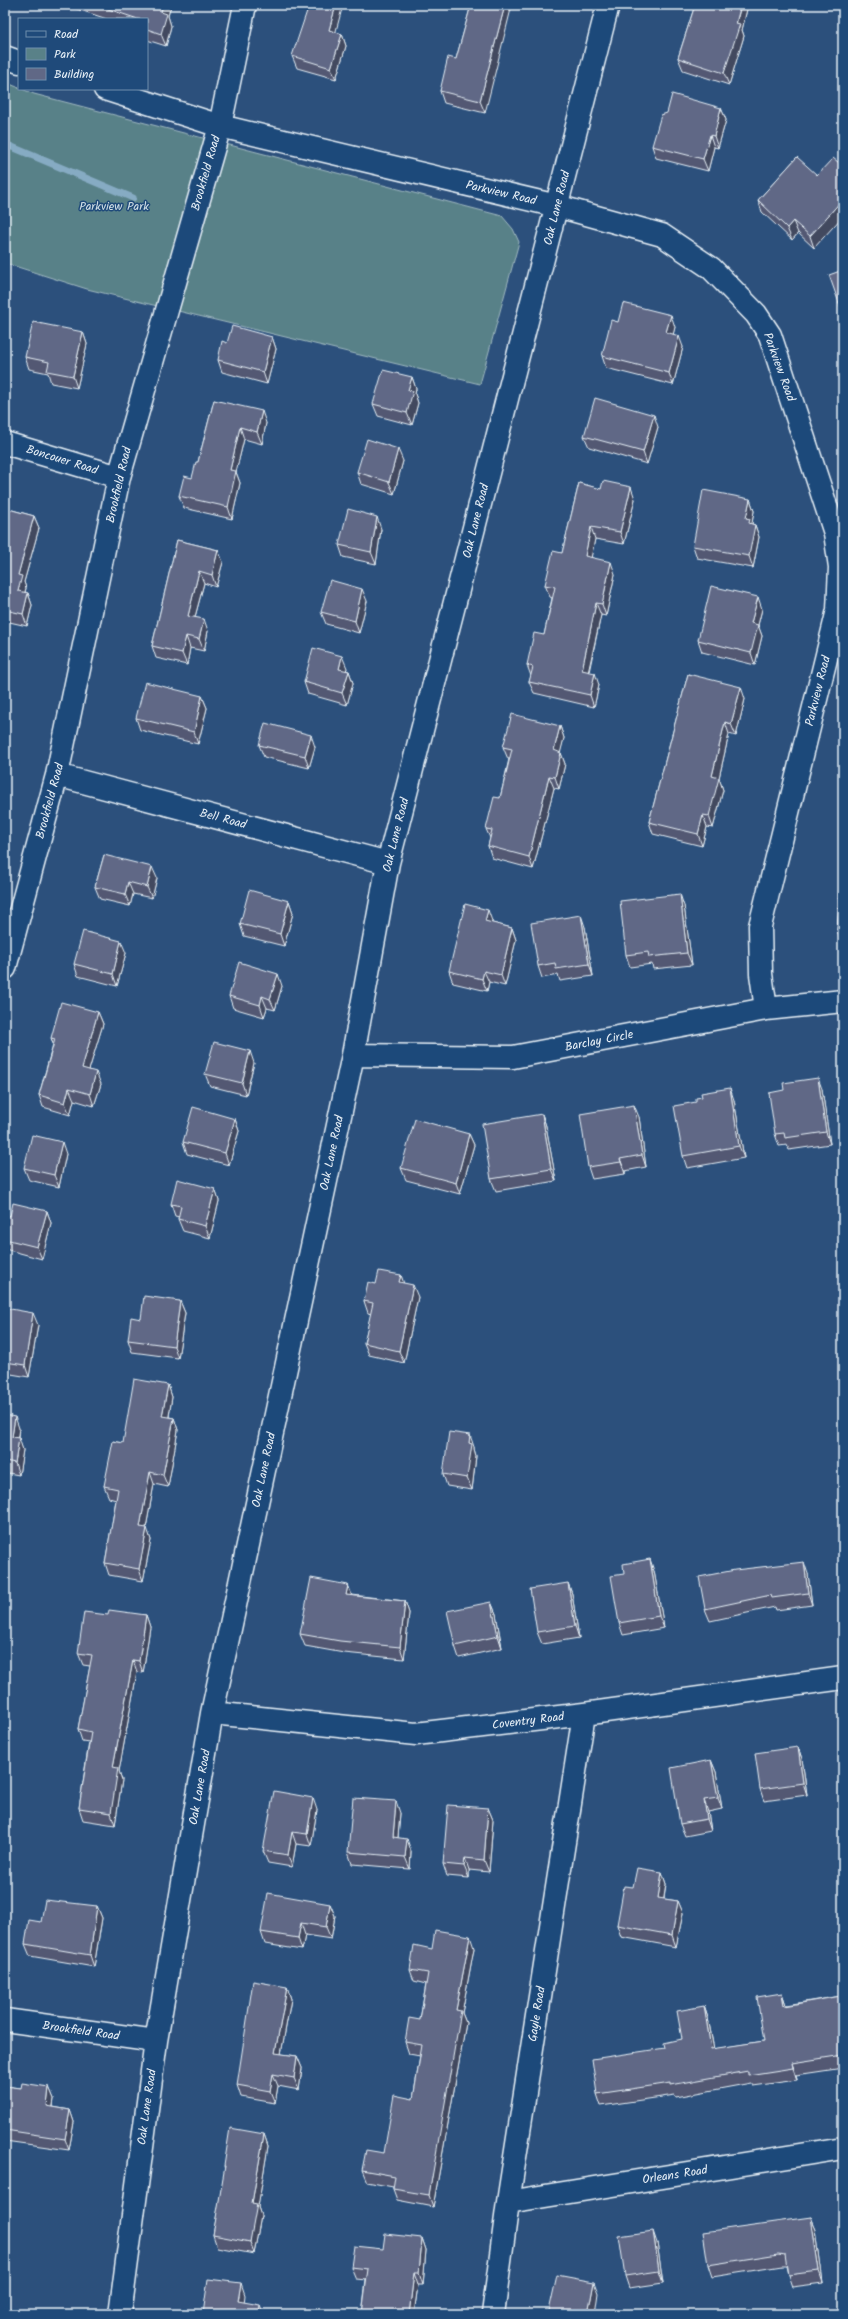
<svg xmlns="http://www.w3.org/2000/svg" width="848" height="2319" font-family="Kalam,sans-serif">
<style>
.green{fill:#598188;stroke:#a0b9c0}
.lines{fill:none;stroke-linecap:round;stroke-linejoin:round}
.stream{stroke:#86abc3;stroke-width:7}
.minor-casing{stroke:#e8f1f8;stroke-width:25}
.minor{stroke:#1f4a7a;stroke-width:22}
.wall{fill:#535973;stroke:#e8f1f8}
.shaded-wall{fill:#43495e;stroke:#e8f1f8}
.building{fill:#606886;stroke:#e8f1f8}
.labels{text-anchor:middle;dominant-baseline:central;stroke-width:3;stroke-linejoin:round;paint-order:stroke}
.street-label{font-size:12px;fill:#e8f1f8;stroke:#1f4a7a}
.park-label{font-size:12px;fill:#d3e0e7;stroke:#1f4a7a}
</style>
<rect width="100%" height="100%" fill="#2c507c"/>
<filter id="ink" filterUnits="userSpaceOnUse"><feTurbulence type="fractalNoise" baseFrequency=".025" numOctaves="2"/><feDisplacementMap in="SourceGraphic" scale="8" xChannelSelector="R" yChannelSelector="G"/><feConvolveMatrix kernelMatrix="1 2 1 2 8 2 1 2 1" color-interpolation-filters="sRGB"/></filter>
<g filter="url(#ink)">
<!-- green -->
<path class="green" d="M5,82L34,94L502,216L513,229L519,242L480,384L87,289L5,263Z"/>
<g class="lines">
<!-- stream -->
<path class="stream" d="M5,144L133,198"/>
<defs>
<path id="minor" d="M5,57L19,62
M105,89L220,126L557,206L662,235L711,268L756,314L770,335L835,533L840,567L838,610L760,926L761,974L766,1009
M5,443L119,477
M57,775L388,863
M5,968L57,775L119,477L220,126L245,5
M353,1055L513,1057L766,1009L843,1001
M212,1713L416,1734L584,1714L843,1678
M5,2020L156,2041
M508,2202L843,2148
M120,2314L156,2041L212,1713L353,1055L388,863L608,5
M493,2314L508,2202L584,1714"/>
</defs>
<!-- minor casing -->
<use href="#minor" class="minor-casing"/>
<!-- minor -->
<use href="#minor" class="minor"/>
</g>
<!-- wall -->
<path class="wall" d="M65,5H171L168,16L171,26L166,46L147,40V19H107Z
M471,5L485,113L444,103L440,91L456,59Z
M695,5H748L742,30L744,36L729,85L683,70L678,58Z
M336,32L342,34L346,46L336,79L297,68L292,56Z
M721,108L726,120L718,148L714,147L708,171L656,158L652,146Z
M797,157L814,248L798,233L792,240L762,212L758,200Z
M843,270V315L839,303Z
M618,322L675,327L673,334L683,347L673,385L606,368L602,356Z
M83,332L87,344L77,388L51,383L48,373L29,369L25,357Z
M272,337L276,349L267,384L222,372L218,360Z
M412,377L416,389L415,394L418,403L412,425L378,416L373,404Z
M214,400L266,423L262,444L244,439L236,472L240,483L232,519L184,508L179,496L192,478L198,462Z
M658,427L647,464L589,447L584,436Z
M403,461L394,494L361,484L357,472Z
M579,483L635,499L624,544L595,539L591,557L615,574L606,616L601,615L589,672L599,685L594,707L534,693L529,682L531,676L527,665L544,635L552,598L550,597L545,585L562,553Z
M750,499L754,511L752,523V524L755,525L759,537L753,568L697,558L693,546Z
M5,508L34,516L39,528L24,582L26,588L25,593H28L32,605L27,626L5,621Z
M381,529L376,564L343,557L339,545Z
M177,540L218,550L223,562L216,587L204,583L195,617L208,631L204,651L190,648L187,665L156,658L152,646Z
M367,601L359,633L326,624L321,612Z
M762,609L758,625L762,636L755,665L702,652L698,640Z
M347,668L346,670L349,671L353,683L347,705L308,694L304,682Z
M688,674L745,699L736,736L729,734L719,778L723,790L713,828L707,827L702,846L653,834L649,822Z
M202,696L207,708L198,744L140,730L136,718Z
M560,726L564,738L560,752L561,753L565,764L559,789L554,788L533,869L492,858L488,846L490,838L486,829L500,798L509,759H508L503,747Z
M259,745L315,747L309,768L264,757Z
M104,855L157,878L152,898L133,894L130,906L100,899L95,887Z
M843,873V942H841L837,930Z
M289,901L293,913L284,946L244,936L240,924Z
M684,906L692,965L653,969L652,964L630,967L626,955Z
M492,921V923L512,928L516,940L505,986L489,982L487,991L453,983L449,971Z
M585,927L593,976L560,981L558,975L542,978L538,966Z
M126,953L117,986L78,976L74,964Z
M282,986L275,1010L267,1008L264,1017L233,1008L229,996Z
M98,1012L103,1024L89,1070L101,1084L94,1106L74,1100L70,1115L43,1107L39,1095L53,1044L51,1038Z
M254,1063L246,1095L210,1086L205,1074Z
M822,1089L830,1144L789,1150L787,1145L779,1146L775,1134Z
M734,1100L744,1158L687,1168L683,1156Z
M542,1114L546,1126L556,1181L496,1191L491,1179Z
M639,1117L646,1167L625,1171V1174L592,1179L588,1167Z
M235,1119L239,1131L229,1165L187,1154L183,1142Z
M469,1134L474,1145L460,1194L406,1180L401,1168Z
M66,1154L59,1187L29,1180L24,1168Z
M215,1189L219,1201L210,1238L183,1231L178,1219L179,1217L175,1216L171,1204Z
M47,1211L51,1223L42,1259L5,1249V1215L10,1216Z
M401,1275L403,1283L418,1297L404,1363L369,1355L364,1343L371,1314L368,1313L364,1301L376,1284Z
M180,1301L185,1313L178,1358L132,1352L128,1340L141,1319Z
M5,1308L38,1325L29,1377L5,1373Z
M168,1385L172,1397L169,1417L174,1418L178,1430L168,1487L154,1484L146,1528L151,1540L143,1581L109,1575L105,1563L116,1500L109,1498L104,1486L123,1443Z
M5,1415L19,1428L18,1438L23,1450L19,1475L8,1473L5,1490Z
M474,1447V1449L476,1456L472,1490L447,1486L443,1474Z
M654,1571L664,1628L623,1635L619,1623Z
M808,1574L812,1605L776,1610L775,1607L710,1621L705,1609Z
M568,1583L572,1594L579,1638L542,1644L537,1632Z
M348,1585L352,1595L405,1601L409,1613L404,1659L344,1653L305,1646L300,1634Z
M491,1602L496,1614L502,1648L459,1658L455,1646Z
M108,1615H146L150,1627L143,1673L137,1672L119,1771L122,1780L115,1825L83,1820L79,1808L89,1742L82,1741L78,1729L90,1666L83,1665L78,1653Z
M798,1747L802,1759L807,1795L764,1801L760,1789Z
M711,1760L716,1772L722,1809L708,1812L711,1831L685,1836L680,1824Z
M488,1808L493,1820L489,1872L469,1870V1878L447,1876L443,1864Z
M317,1810L311,1846L296,1844L292,1867L268,1863L263,1851Z
M400,1813L398,1838L411,1851L410,1869L352,1864L348,1852Z
M662,1872L666,1884L664,1899L678,1901L683,1913L676,1947L621,1937L617,1925L633,1887Z
M330,1904L335,1916L331,1939L305,1935L302,1950L265,1944L261,1932Z
M97,1906L102,1918L94,1967L30,1956L25,1944L41,1922Z
M474,1948L462,2013L466,2023L433,2207L397,2200L393,2189V2187L367,2182L362,2170L384,2153L413,2099L420,2056L409,2054L405,2042L420,2020L426,1984L414,1981L410,1970L432,1949Z
M287,1987L291,1999L281,2054L297,2056L302,2068L299,2090L278,2086L275,2103L241,2097L237,2085Z
M782,1993L786,2005L841,1996L843,2002V2068L796,2075L797,2080L753,2086L751,2083L676,2097L675,2095L601,2106L597,2094L665,2048L682,2039L704,2006L708,2018L714,2049L764,2041Z
M5,2086L21,2088L49,2087L54,2099L53,2107L70,2110L74,2122L69,2150L5,2141Z
M264,2134L268,2146L258,2207L261,2216L254,2254L217,2247L213,2235L225,2170L224,2166Z
M811,2217L816,2229L823,2283L792,2287L788,2275L786,2266H782L712,2277L708,2265Z
M422,2238L426,2250L423,2285H418L414,2314H362L366,2280L356,2279L351,2267L383,2249Z
M657,2243L663,2283L629,2288L625,2276Z"/>
<!-- shaded-wall -->
<path class="shaded-wall" d="M163,5H171L168,16L171,26L166,46L161,34V12Z
M336,5H343L333,42L329,30Z
M505,5H512L485,113L480,101Z
M741,5H748L742,30L744,36L729,85L724,73Z
M342,34L346,46L336,79L331,68Z
M721,108L726,120L718,148L714,136Z
M710,135L714,147L708,171L703,159Z
M843,199V216L814,248L810,236Z
M793,221L798,233L792,240L787,228Z
M671,315L675,327L671,344L666,332Z
M83,332L87,344L77,388L73,376Z
M679,336L683,347L673,385L669,373Z
M272,337L276,349L267,384L263,372Z
M412,377L416,389L415,394L418,403L412,425L407,413L408,390Z
M262,411L266,423L262,444L257,432Z
M654,415L658,427L647,464L643,452Z
M240,427L244,439L236,472L240,483L232,519L228,507L230,470Z
M398,449L403,461L394,494L389,482Z
M631,487L635,499L624,544L620,532Z
M750,499L754,511L752,523L754,529L755,525L759,537L753,568L749,556L746,518Z
M34,516L39,528L24,582L26,588L22,603L18,591V575Z
M377,517L381,529L376,564L371,552Z
M591,527L595,539L589,568L585,556Z
M218,550L223,562L216,587L212,575Z
M611,562L615,574L606,616L602,604Z
M199,571L204,583L192,628L188,616Z
M362,589L367,601L359,633L355,621Z
M28,593L32,605L27,626L23,614Z
M758,597L762,609L758,625L762,636L755,665L751,653V623Z
M596,603L601,615L586,682L582,670Z
M204,619L208,631L204,651L199,639Z
M186,636L190,648L187,665L182,653Z
M342,656L347,668L343,680L339,669Z
M5,667L7,672L5,680Z
M349,671L353,683L347,705L342,693Z
M595,673L599,685L594,707L590,695Z
M741,687L745,699L736,736L731,724Z
M202,696L207,708L198,744L194,732Z
M725,722L729,734L719,778L723,790L713,828L709,816L712,776Z
M560,726L564,738L558,762L554,750Z
M311,735L315,747L309,768L305,756Z
M561,753L565,764L559,789L555,777Z
M549,776L554,788L533,869L529,857Z
M703,815L707,827L702,846L698,834Z
M152,867L157,878L152,898L147,887Z
M128,882L133,894L130,906L125,894Z
M680,894L684,906L692,965L687,953Z
M289,901L293,913L284,946L280,934Z
M488,910L492,921L489,933L485,921Z
M581,915L585,927L593,976L589,964Z
M512,928L516,940L505,986L501,975Z
M121,941L126,953L117,986L113,974Z
M484,971L489,982L487,991L482,979Z
M278,974L282,986L275,1010L270,999Z
M262,996L267,1008L264,1017L260,1005Z
M98,1012L103,1024L86,1080L82,1068Z
M250,1051L254,1063L246,1095L242,1083Z
M96,1072L101,1084L94,1106L90,1094Z
M818,1078L822,1089L830,1144L826,1132Z
M69,1088L74,1100L70,1115L65,1103Z
M730,1088L734,1100L744,1158L739,1146Z
M634,1105L639,1117L646,1167L642,1155Z
M542,1114L546,1126L556,1181L551,1169Z
M235,1119L239,1131L229,1165L225,1153Z
M469,1134L474,1145L460,1194L456,1183Z
M62,1142L66,1154L59,1187L54,1175Z
M620,1159L625,1171V1174Z
M215,1189L219,1201L210,1238L205,1226Z
M47,1211L51,1223L42,1259L37,1247Z
M401,1275L405,1287L399,1282Z
M413,1285L418,1297L404,1363L399,1351Z
M180,1301L185,1313L178,1358L174,1346Z
M33,1313L38,1325L29,1377L25,1365Z
M168,1385L172,1397L167,1428L162,1416Z
M15,1417L19,1428L16,1449L12,1437Z
M174,1418L178,1430L168,1487L163,1475Z
M470,1435L474,1447V1449L476,1456L472,1490L467,1478L469,1443Z
M19,1438L23,1450L19,1475L15,1463Z
M5,1465L8,1473L5,1490Z
M150,1472L154,1484L144,1539L140,1527Z
M147,1528L151,1540L143,1581L139,1569Z
M650,1559L654,1571L664,1628L659,1616Z
M804,1562L808,1574L812,1605L808,1593Z
M568,1583L572,1594L579,1638L575,1626Z
M348,1585L352,1597L346,1595Z
M405,1601L409,1613L404,1659L400,1647Z
M491,1602L496,1614L502,1648L498,1636Z
M146,1615L150,1627L143,1673L139,1661Z
M133,1660L137,1672L119,1771L122,1780L115,1825L111,1813L113,1767Z
M798,1747L802,1759L807,1795L803,1783Z
M711,1760L716,1772L722,1809L718,1798Z
M313,1798L317,1810L311,1846L307,1834Z
M704,1800L708,1812L711,1831L707,1819Z
M396,1801L400,1813L397,1849L393,1837Z
M488,1808L493,1820L489,1872L484,1860Z
M292,1832L296,1844L292,1867L288,1855Z
M407,1839L411,1851L410,1869L405,1857Z
M465,1858L469,1870V1878L464,1866Z
M662,1872L666,1884L662,1910L658,1898Z
M678,1901L683,1913L676,1947L672,1935Z
M330,1904L335,1916L331,1939L326,1927Z
M97,1906L102,1918L94,1967L90,1955Z
M301,1923L305,1935L302,1950L298,1938Z
M470,1936L474,1948L462,2013L466,2023L433,2207L429,2195L456,2010Z
M287,1987L291,1999L279,2065L275,2053Z
M782,1993L786,2005L784,2006Z
M704,2006L708,2018L716,2061L711,2049Z
M297,2056L302,2068L299,2090L294,2078Z
M792,2063L796,2075L797,2080L793,2068Z
M273,2074L278,2086L275,2103L270,2091Z
M49,2087L54,2099L51,2118L47,2106Z
M70,2110L74,2122L69,2150L65,2139Z
M264,2134L268,2146L258,2207L261,2216L254,2254L250,2242L252,2203Z
M811,2217L816,2229L823,2283L819,2271Z
M653,2231L657,2243L663,2283L659,2271Z
M422,2238L426,2250L423,2285L419,2273Z
M414,2273L418,2285L414,2314H409Z
M594,2282L598,2293L595,2314H588Z
M241,2283L245,2295L243,2313L238,2301Z
M260,2305L264,2314H259Z"/>
<!-- building -->
<path class="building" d="M96,5H163L161,12L167,14L161,34L147,29V19H138Z
M309,5H336L329,30L342,34L331,68L292,56Z
M471,5H505L480,101L440,91L448,57L456,59Z
M695,5H741L736,23L740,24L724,73L678,58Z
M672,94L721,108L714,136L710,135L703,159L652,146L661,115L667,113Z
M797,157L817,175L833,158L843,166V199L810,236L793,221L787,228L758,200Z
M843,270V307L841,302L839,303L829,275Z
M623,303L671,315L666,332L679,336L669,373L602,356L611,320L618,322Z
M33,322L83,332L73,376L47,371L49,362L25,357Z
M232,326L272,337L263,372L218,360L222,341L227,343Z
M383,370L412,377L408,390L413,391L407,413L373,404Z
M595,398L654,415L643,452L584,436Z
M214,400L262,411L257,432L240,427L230,470L236,471L228,507L179,496L184,476L192,478L196,462H198Z
M367,439L398,449L389,482L357,472Z
M603,481L631,487L620,532L591,527L585,556L611,562L602,604L596,603L582,670L595,673L590,695L529,682L533,667L527,665L534,633L544,635L555,587L545,585L553,551L562,553L579,483L601,489Z
M703,490L750,499L746,518L750,519L749,523L755,525L749,556L693,546Z
M5,508L34,516L18,575L22,576L18,591L28,593L23,614L5,610Z
M348,509L377,517L371,552L339,545Z
M177,540L218,550L212,575L199,571L188,616L204,619L199,639L186,636L182,653L152,646Z
M330,580L362,589L355,621L321,612Z
M711,586L758,597L751,623L758,625L751,653L698,640Z
M313,648L342,656L339,669L349,671L342,693L304,682Z
M688,674L741,687L731,724L725,722L712,776L719,778L709,816L703,815L698,834L649,822Z
M145,682L202,696L194,732L136,718Z
M512,714L560,726L554,750L561,753L555,777L549,776L529,857L488,846L492,830L486,829L494,797L500,798L512,749L503,747Z
M265,723L311,735L305,756L259,745Z
M104,855L152,867L147,887L128,882L125,894L95,887Z
M841,873H843V930H837Z
M249,890L289,901L280,934L240,924Z
M680,894L687,953L649,957L648,952L626,955L620,901Z
M465,904L488,910L485,921L512,928L501,975L484,971L482,979L449,971Z
M581,915L589,964L556,969L555,963L538,966L531,923Z
M83,931L121,941L113,974L74,964Z
M239,962L278,974L270,999L262,996L260,1005L229,996Z
M61,1002L98,1012L82,1068L96,1072L90,1094L69,1088L65,1103L39,1095L55,1039L51,1038Z
M214,1042L250,1051L242,1083L205,1074Z
M818,1078L826,1132L785,1138L784,1133L775,1134L769,1093L784,1090L783,1083Z
M730,1088L739,1146L683,1156L674,1106L696,1102V1098L702,1097L701,1093Z
M634,1105L642,1155L620,1159L621,1162L588,1167L580,1114Z
M193,1107L235,1119L225,1153L183,1142Z
M542,1114L551,1169L491,1179L482,1124Z
M415,1119L469,1134L456,1183L401,1168Z
M32,1135L62,1142L54,1175L24,1168Z
M177,1179L215,1189L205,1226L178,1219L181,1206L171,1204Z
M13,1203L47,1211L37,1247L5,1239V1215L10,1216Z
M379,1271L401,1275L399,1282L413,1285L399,1351L364,1343L373,1303L364,1301L368,1282L376,1284Z
M144,1296L180,1301L174,1346L128,1340L131,1317L141,1319Z
M5,1308L33,1313L25,1365L5,1362Z
M134,1379L168,1385L162,1416L174,1418L163,1475L150,1472L140,1527L147,1528L139,1569L105,1563L118,1489L104,1486L113,1441L123,1443Z
M5,1415L15,1417L12,1437L19,1438L15,1463L5,1461Z
M449,1432L470,1435L469,1443L472,1444L467,1478L443,1474Z
M650,1559L659,1616L619,1623L611,1576L624,1574L623,1564Z
M804,1562L808,1593L772,1598L771,1595L705,1609L699,1577L735,1570Z
M311,1578L348,1585L346,1595L405,1601L400,1647L340,1641L300,1634Z
M568,1583L575,1626L537,1632L530,1589Z
M491,1602L498,1636L455,1646L447,1611Z
M109,1610L146,1615L139,1661L133,1660L113,1767L118,1768L111,1813L79,1808L91,1732L78,1729L92,1655L78,1653L84,1612L108,1615Z
M798,1747L803,1783L760,1789L755,1753Z
M711,1760L718,1798L704,1800L707,1819L680,1824L671,1768Z
M274,1791L313,1798L307,1834L292,1832L288,1855L263,1851Z
M353,1798L396,1801L393,1837L407,1839L405,1857L348,1852Z
M448,1805L488,1808L484,1860L465,1858L464,1866L443,1864Z
M637,1868L662,1872L658,1898L678,1901L672,1935L617,1925L624,1886L633,1887Z
M268,1893L330,1904L326,1927L301,1923L298,1938L261,1932Z
M45,1900L97,1906L90,1955L25,1944L29,1920L41,1922Z
M435,1930L470,1936L456,2010L461,2011L429,2195L393,2189L395,2176L362,2170L366,2150L384,2153L394,2095L413,2099L422,2045L405,2042L409,2018L420,2020L428,1973L410,1970L414,1945L432,1949Z
M253,1981L287,1987L275,2053L297,2056L294,2078L273,2074L270,2091L237,2085Z
M782,1993L784,2006L841,1996L843,2010V2055L792,2063L793,2068L748,2075V2071L671,2085V2083L597,2094L592,2059L665,2048L664,2043L682,2039L677,2011L704,2006L711,2049L764,2041L757,1997Z
M22,2083L49,2087L47,2106L70,2110L65,2139L5,2130V2086L21,2088Z
M230,2128L264,2134L252,2203L257,2204L250,2242L213,2235L225,2166H224Z
M811,2217L819,2271L788,2275L785,2255L778,2254L708,2265L703,2232Z
M653,2231L659,2271L625,2276L619,2236Z
M385,2234L422,2238L419,2273H414L409,2314H362L368,2269L351,2267L354,2246L383,2249Z
M557,2275L594,2282L588,2314H555L549,2311Z
M208,2279L241,2283L238,2301L260,2305L259,2314H203Z"/>
</g>
<g class="labels">
<!-- street labels -->
<g class="street-label">
<text transform="translate(206 173) rotate(-74)">Brookfield Road</text>
<text transform="translate(501 193) rotate(13)">Parkview Road</text>
<text transform="translate(557 208) rotate(-76)">Oak Lane Road</text>
<text transform="translate(779 367) rotate(70)">Parkview Road</text>
<text transform="translate(62 460) rotate(17)">Boncouer Road</text>
<text transform="translate(119 485) rotate(-77)">Brookfield Road</text>
<text transform="translate(476 521) rotate(-76)">Oak Lane Road</text>
<text transform="translate(818 691) rotate(-76)">Parkview Road</text>
<text transform="translate(50 801) rotate(-75)">Brookfield Road</text>
<text transform="translate(223 819) rotate(15)">Bell Road</text>
<text transform="translate(396 835) rotate(-76)">Oak Lane Road</text>
<text transform="translate(599 1041) rotate(-11)">Barclay Circle</text>
<text transform="translate(332 1153) rotate(-78)">Oak Lane Road</text>
<text transform="translate(264 1470) rotate(-78)">Oak Lane Road</text>
<text transform="translate(528 1721) rotate(-7)">Coventry Road</text>
<text transform="translate(200 1787) rotate(-80)">Oak Lane Road</text>
<text transform="translate(537 2014) rotate(-81)">Gayle Road</text>
<text transform="translate(81 2031) rotate(8)">Brookfield Road</text>
<text transform="translate(147 2107) rotate(-82)">Oak Lane Road</text>
<text transform="translate(675 2175) rotate(-9)">Orleans Road</text>
</g>
<!-- park labels -->
<g class="park-label">
<text x="114" y="206">Parkview Park</text>
</g>
</g>
<!-- margin -->
<rect width="848" height="2319" fill="none" stroke="#1f4a7a" stroke-width="20"/>
<rect x="10" y="10" width="828" height="2299" fill="none" stroke="#e8f1f8" stroke-width="1.5" filter="url(#ink)"/>
<!-- legend -->
<rect x="18" y="18" width="130" height="72" fill="#1f4a7a" stroke="#6f8dac"/>
<rect x="26" y="31" width="20" height="6" fill="#1f4a7a" stroke="#6f8dac"/>
<text x="54" y="38" font-size="12" fill="#e8f1f8">Road</text>
<rect x="26" y="48" width="20" height="12" fill="#598188" stroke="#6f8dac"/>
<text x="54" y="58" font-size="12" fill="#e8f1f8">Park</text>
<rect x="26" y="68" width="20" height="12" fill="#606886" stroke="#6f8dac"/>
<text x="54" y="78" font-size="12" fill="#e8f1f8">Building</text>
</svg>
